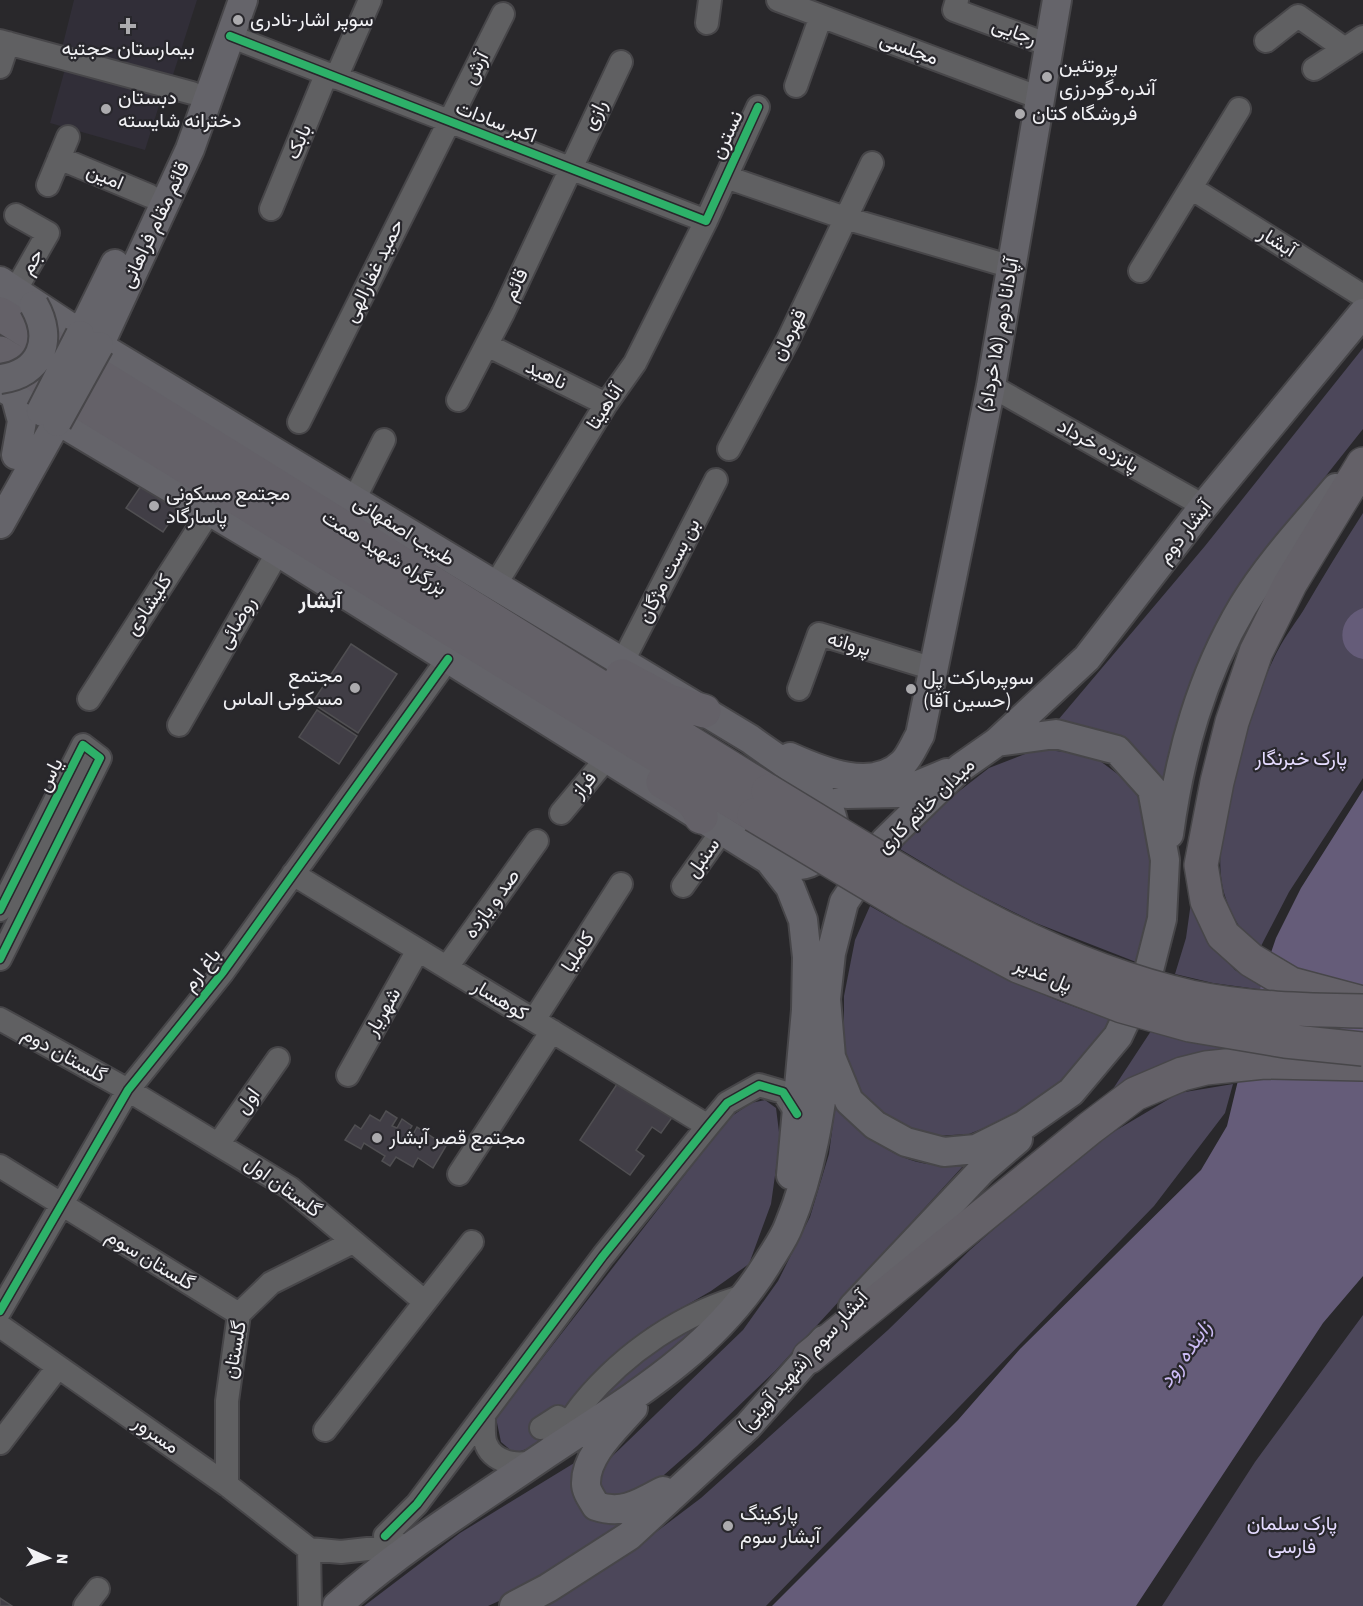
<svg xmlns="http://www.w3.org/2000/svg" width="1363" height="1606" font-family="'Source Sans 3',Vazirmatn,sans-serif">
<style>
.built{fill:#312e38}
.green{fill:#4c475a}
.water{fill:#655c79}
.building{fill:#413e46;stroke:#504f52;stroke-width:1.5}
.lines{fill:none;stroke-linecap:round;stroke-linejoin:round}
.minor-casing{stroke:#474649;stroke-width:26}
.major-casing{stroke:#474649;stroke-width:32}
.highway-casing{stroke:#474649;stroke-width:36}
.minor{stroke:#606062;stroke-width:22}
.major{stroke:#65646a;stroke-width:28}
.highway{stroke:#646168;stroke-width:33}
.major-bridge-casing{stroke:#474649;stroke-width:32;stroke-linecap:butt}
.highway-bridge-casing{stroke:#474649;stroke-width:36;stroke-linecap:butt}
.major-bridge{stroke:#65646a;stroke-width:28}
.highway-bridge{stroke:#646168;stroke-width:33}
.cycleway-casing{stroke:#28272c;stroke-width:11}
.cycleway{stroke:#2db169;stroke-width:8}
.poi-dot{fill:#acabae;stroke:#28272c;stroke-width:2}
.labels{text-anchor:middle;dominant-baseline:central;stroke-width:4.5;stroke-linejoin:round;paint-order:stroke}
.poi-label{font-size:20px;fill:#f2f2f5;stroke:#28272c;text-anchor:start}
.street-label{font-size:20px;fill:#f2f2f5;stroke:#28272c}
.park-label{font-size:20px;fill:#e5dbff;stroke:#28272c}
.neighbourhood-label{font-size:21px;font-weight:bold;fill:#f2f2f5;stroke:#28272c}
.water-label{font-size:21px;font-style:italic;fill:#ccbbf5;stroke:#28272c}
</style>
<rect width="100%" height="100%" fill="#29282b"/>
<!-- built -->
<path class="built" d="M74,0H197L172,78L61,52Z
M65,69L162,96L145,150L50,123Z"/>
<!-- green -->
<path class="green" d="M1363,348V429L1271,545L1169,774L1163,778L1138,754L1058,720L1205,546Z
M1363,513V778L1289,892L1260,948C1242,934 1232,918 1225,896C1206,837 1248,713 1274,658C1282,641 1293,626 1303,611C1322,578 1342,546 1363,513Z
M1038,749L1092,755L1131,784L1152,823L1149,924L1136,962L1036,923L967,889L900,849L931,813L989,768Z
M1192,895L1205,936L1235,970L1272,991L1213,983L1175,974L1186,938Z
M870,906C951,952 1023,991 1112,1020L1058,1084L1009,1118L969,1134L935,1136L911,1131L891,1121L856,1088L844,1057V996L855,940Z
M1151,1031L1242,1044L1111,1092Z
M1233,1084L1225,1113L1154,1206L766,1606H539L631,1551L701,1498L888,1330L970,1250L1088,1147L1179,1093Z
M765,1100L776,1108L780,1140L771,1204L749,1264L711,1291L647,1328L593,1376L533,1447L514,1453L501,1442L496,1418L729,1118L751,1103Z
M835,1108C861,1131 887,1156 922,1163C935,1166 951,1164 964,1165L775,1371L697,1446L640,1496L612,1502L598,1489L599,1469L743,1330L778,1281L810,1217L829,1154Z
M1363,1315V1606H1162L1255,1462Z
M703,1325L699,1335L589,1415C600,1387 657,1342 685,1328C690,1325 697,1326 703,1325Z
M584,1457L607,1521L621,1526L510,1596L488,1606H364L460,1533Z"/>
<!-- water -->
<path class="water" d="M1363,608V659C1334,653 1337,616 1363,608Z
M1363,790V1276L1323,1323L1136,1606H772L958,1420L1020,1349L1201,1170L1227,1126L1264,973L1276,938L1301,888Z"/>
<!-- building -->
<path class="building" d="M145,480L182,504L163,532L126,508Z
M351,644L397,674L358,733L312,703Z
M317,710L357,736L339,764L299,737Z
M621,1078L676,1112L661,1133L652,1127L636,1150L644,1156L630,1175L580,1140Z
M386,1111L397,1118L392,1126L397,1128L402,1119L412,1126L405,1137L410,1140L417,1127L446,1146L433,1168L418,1158L413,1167L396,1157L390,1166L382,1161L385,1156L364,1143L361,1149L345,1140L355,1125L361,1129L370,1115L380,1121Z
M0,1598L12,1606H0Z"/>
<g class="lines">
<defs>
<path id="minor" d="M778,0L1040,98
M957,0L954,10L1049,45
M707,23L710,0
M230,36L706,221L758,107
M0,41L192,93
M1266,41L1298,16L1345,49
M0,67L8,43
M1314,69L1363,37
M336,78L370,0
M796,86L821,16
M59,158L150,196
M726,177L845,218L1012,267
M48,185L68,137
M1191,188L1363,296
M271,209L326,75
M1140,271L1239,109
M15,291L48,233L16,215
M487,345L606,404
M991,386L1204,506
M458,400L503,313L621,62
M299,422L503,14
M729,449L788,340L872,163
M354,500L384,440
M494,587L606,404L635,363L706,221
M622,663L716,480
M799,689L819,634L934,669
M89,699L209,512
M179,725L278,552
M561,813L607,758
M293,874L708,1126
M683,886L722,831
M0,910L83,745L100,758L0,959
M447,967L537,841
M0,1019L128,1090L290,1188L425,1302
M534,1020L621,884
M348,1075L418,950
M219,1143L278,1059
M0,1166L239,1314
M459,1174L552,1031
M0,1311L128,1090L223,972L448,659
M0,1326L227,1485L309,1549
M484,1417C484,1425 483,1437 486,1444C494,1465 525,1468 541,1457C551,1451 573,1415 583,1403C625,1352 684,1312 748,1295
M541,1428L558,1417L567,1424
M325,1430L472,1242
M0,1443L58,1367
M227,1485V1401L239,1314L271,1283L353,1242
M385,1536L417,1504L603,1256L708,1126L727,1103L759,1085L783,1092L797,1114
M309,1549L341,1552L403,1545
M309,1549L310,1606
M85,1606L98,1589"/>
<path id="major" d="M0,281L99,346L750,739C776,759 815,779 829,809C848,849 806,879 769,860L278,552L0,386
M80,335L115,264
M99,346L190,149L243,0
M15,395L22,421L16,455
M0,524L57,422
M1056,734L1117,750L1152,789L1165,860L1162,919L1149,970L1118,1036L1071,1092L1024,1125L976,1149L944,1152L906,1142L875,1125L849,1101L831,1057L826,999L831,953L844,902L885,841L960,768L997,742Z
M997,742L1087,658L1204,506L1363,313
M790,757C821,771 873,793 903,763C910,756 915,743 920,735L991,386L1057,0
M847,794L899,793L947,773
M1169,834C1180,753 1201,677 1243,606C1269,563 1304,526 1336,488
M769,860L790,887L803,920L807,957L806,1010L791,1175
M853,1307L983,1169L1018,1139
M633,1408C616,1428 585,1455 586,1484C586,1491 592,1499 596,1506C622,1515 639,1504 663,1491
M337,1606C399,1550 473,1504 542,1457C627,1400 711,1354 767,1264C774,1252 784,1239 789,1225C812,1170 820,1112 828,1053
M514,1606L548,1588L629,1536L748,1426L824,1340"/>
<path id="highway" d="M0,314L768,791
M0,353L754,815
M1363,464L1290,584L1256,652L1232,722L1217,782L1201,865L1207,901L1223,935L1251,960L1291,984L1363,1003
M622,676L669,701L704,711
M663,782C679,792 696,799 701,817
M809,1357L1090,1128L1135,1094L1182,1074L1206,1068L1264,1062L1363,1064"/>
</defs>
<!-- minor casing -->
<use href="#minor" class="minor-casing"/>
<!-- major casing -->
<use href="#major" class="major-casing"/>
<!-- highway casing -->
<use href="#highway" class="highway-casing"/>
<!-- minor -->
<use href="#minor" class="minor"/>
<!-- major -->
<use href="#major" class="major"/>
<!-- highway -->
<use href="#highway" class="highway"/>
<defs>
<path id="major-bridge" d="M0,379C41,374 54,340 34,305
M41,411L80,335
M57,422L99,346"/>
<path id="highway-bridge" d="M768,791C903,872 1036,962 1191,997C1247,1009 1306,1010 1363,1011
M754,815L913,910L1018,966L1122,1006L1190,1025L1285,1041L1363,1049"/>
</defs>
<!-- major-bridge casing -->
<use href="#major-bridge" class="major-bridge-casing"/>
<!-- highway-bridge casing -->
<use href="#highway-bridge" class="highway-bridge-casing"/>
<!-- major-bridge -->
<use href="#major-bridge" class="major-bridge"/>
<!-- highway-bridge -->
<use href="#highway-bridge" class="highway-bridge"/>
<defs>
<path id="cycleway" d="M230,36L706,221L758,107
M0,910L83,745L100,758L0,959
M0,1311L128,1090L223,972L448,659
M385,1536L417,1504L603,1256L708,1126L727,1103L759,1085L783,1092L797,1114"/>
</defs>
<!-- cycleway casing -->
<use href="#cycleway" class="cycleway-casing"/>
<!-- cycleway -->
<use href="#cycleway" class="cycleway"/>
</g>
<!-- markers -->
<g class="poi-dot">
<circle cx="238" cy="20" r="6"/>
<path d="M125 17h6v6h6v6h-6v6h-6v-6h-6v-6h6z"/>
<circle cx="1047" cy="77" r="6"/>
<circle cx="106" cy="109" r="6"/>
<circle cx="1020" cy="114" r="6"/>
<circle cx="154" cy="506" r="6"/>
<circle cx="355" cy="688" r="6"/>
<circle cx="911" cy="689" r="6"/>
<circle cx="377" cy="1138" r="6"/>
<circle cx="728" cy="1526" r="6"/>
</g>
<g class="labels">
<!-- poi labels -->
<g class="poi-label">
<text x="250" y="20">سوپر اشار-نادری</text>
<text x="128" y="49" text-anchor="middle">بیمارستان حجتیه</text>
<text x="1059" y="66">پروتئین<tspan x="1059" dy="23">آندره-گودرزی</tspan></text>
<text x="118" y="98">دبستان<tspan x="118" dy="23">دخترانه شایسته</tspan></text>
<text x="1032" y="114">فروشگاه کتان</text>
<text x="166" y="494">مجتمع مسکونی<tspan x="166" dy="23">پاسارگاد</tspan></text>
<text x="343" y="676" text-anchor="end">مجتمع<tspan x="343" dy="23">مسکونی الماس</tspan></text>
<text x="923" y="678">سوپرمارکت پل<tspan x="923" dy="23">(حسین آقا)</tspan></text>
<text x="389" y="1138">مجتمع قصر آبشار</text>
<text x="740" y="1514">پارکینگ<tspan x="740" dy="23">آبشار سوم</tspan></text>
</g>
<!-- street labels -->
<g class="street-label">
<text transform="translate(1014 32) rotate(20)">رجایی</text>
<text transform="translate(909 49) rotate(20)">مجلسی</text>
<text transform="translate(476 68) rotate(-63)">آرش</text>
<text transform="translate(595 115) rotate(-64)">رازی</text>
<text transform="translate(496 122) rotate(21)">اکبر سادات</text>
<text transform="translate(727 135) rotate(-65)">نسترن</text>
<text transform="translate(299 142) rotate(-67)">بابک</text>
<text transform="translate(105 177) rotate(23)">امین</text>
<text transform="translate(155 225) rotate(-65)">قائم مقام فراهانی</text>
<text transform="translate(1277 242) rotate(32)">آبشار</text>
<text transform="translate(32 262) rotate(-60)">جم</text>
<text transform="translate(374 271) rotate(-64)">حمید غفارالهی</text>
<text transform="translate(516 285) rotate(-65)">قائم</text>
<text transform="translate(789 335) rotate(-63)">قهرمان</text>
<text transform="translate(999 335) rotate(-80)">آپادانا دوم (۱۵ خرداد)</text>
<text transform="translate(546 375) rotate(26)">ناهید</text>
<text transform="translate(605 407) rotate(-57)">آناهیتا</text>
<text transform="translate(1098 446) rotate(29)">پانزده خرداد</text>
<text transform="translate(404 531) rotate(32)">طبیب اصفهانی</text>
<text transform="translate(1185 532) rotate(-52)">آبشار دوم</text>
<text transform="translate(384 553) rotate(32)">بزرگراه شهید همت</text>
<text transform="translate(669 571) rotate(-63)">بن بست مژگان</text>
<text transform="translate(149 605) rotate(-57)">کلیشادی</text>
<text transform="translate(237 623) rotate(-60)">روضائی</text>
<text transform="translate(849 644) rotate(16)">پروانه</text>
<text transform="translate(50 775) rotate(-63)">یاس</text>
<text transform="translate(584 785) rotate(-50)">فراز</text>
<text transform="translate(926 806) rotate(-44)">میدان خاتم کاری</text>
<text transform="translate(703 858) rotate(-55)">سنبل</text>
<text transform="translate(492 904) rotate(-54)">صد و یازده</text>
<text transform="translate(578 952) rotate(-57)">کاملیا</text>
<text transform="translate(202 970) rotate(-52)">باغ ارم</text>
<text transform="translate(1043 975) rotate(22)">پل غدیر</text>
<text transform="translate(500 1000) rotate(31)">کوهسار</text>
<text transform="translate(383 1012) rotate(-60)">شهریار</text>
<text transform="translate(64 1055) rotate(29)">گلستان دوم</text>
<text transform="translate(248 1101) rotate(-54)">اول</text>
<text transform="translate(283 1187) rotate(36)">گلستان اول</text>
<text transform="translate(150 1260) rotate(31)">گلستان سوم</text>
<text transform="translate(235 1350) rotate(-80)">گلستان</text>
<text transform="translate(803 1362) rotate(-48)">آبشار سوم (شهید آوینی)</text>
<text transform="translate(156 1435) rotate(35)">مسرور</text>
</g>
<!-- park labels -->
<g class="park-label">
<text x="1301" y="759">پارک خبرنگار</text>
<text x="1292" y="1524">پارک سلمان<tspan x="1292" dy="23">فارسی</tspan></text>
</g>
<!-- neighbourhood labels -->
<g class="neighbourhood-label">
<text x="320" y="601">آبشار</text>
</g>
<!-- water labels -->
<g class="water-label">
<text transform="translate(1185 1354) rotate(-55)">زاینده رود</text>
</g>
</g>
<!-- north arrow -->
<g transform="translate(48 1558) rotate(93)" stroke="#28272c" stroke-width="4.5" paint-order="stroke">
<path d="M0-4.5L10 22L0 15L-10 22Z" fill="#f2f2f5"/>
<text y="-9" font-size="16" font-weight="bold" text-anchor="middle" fill="#f2f2f5">N</text>
</g>
</svg>
